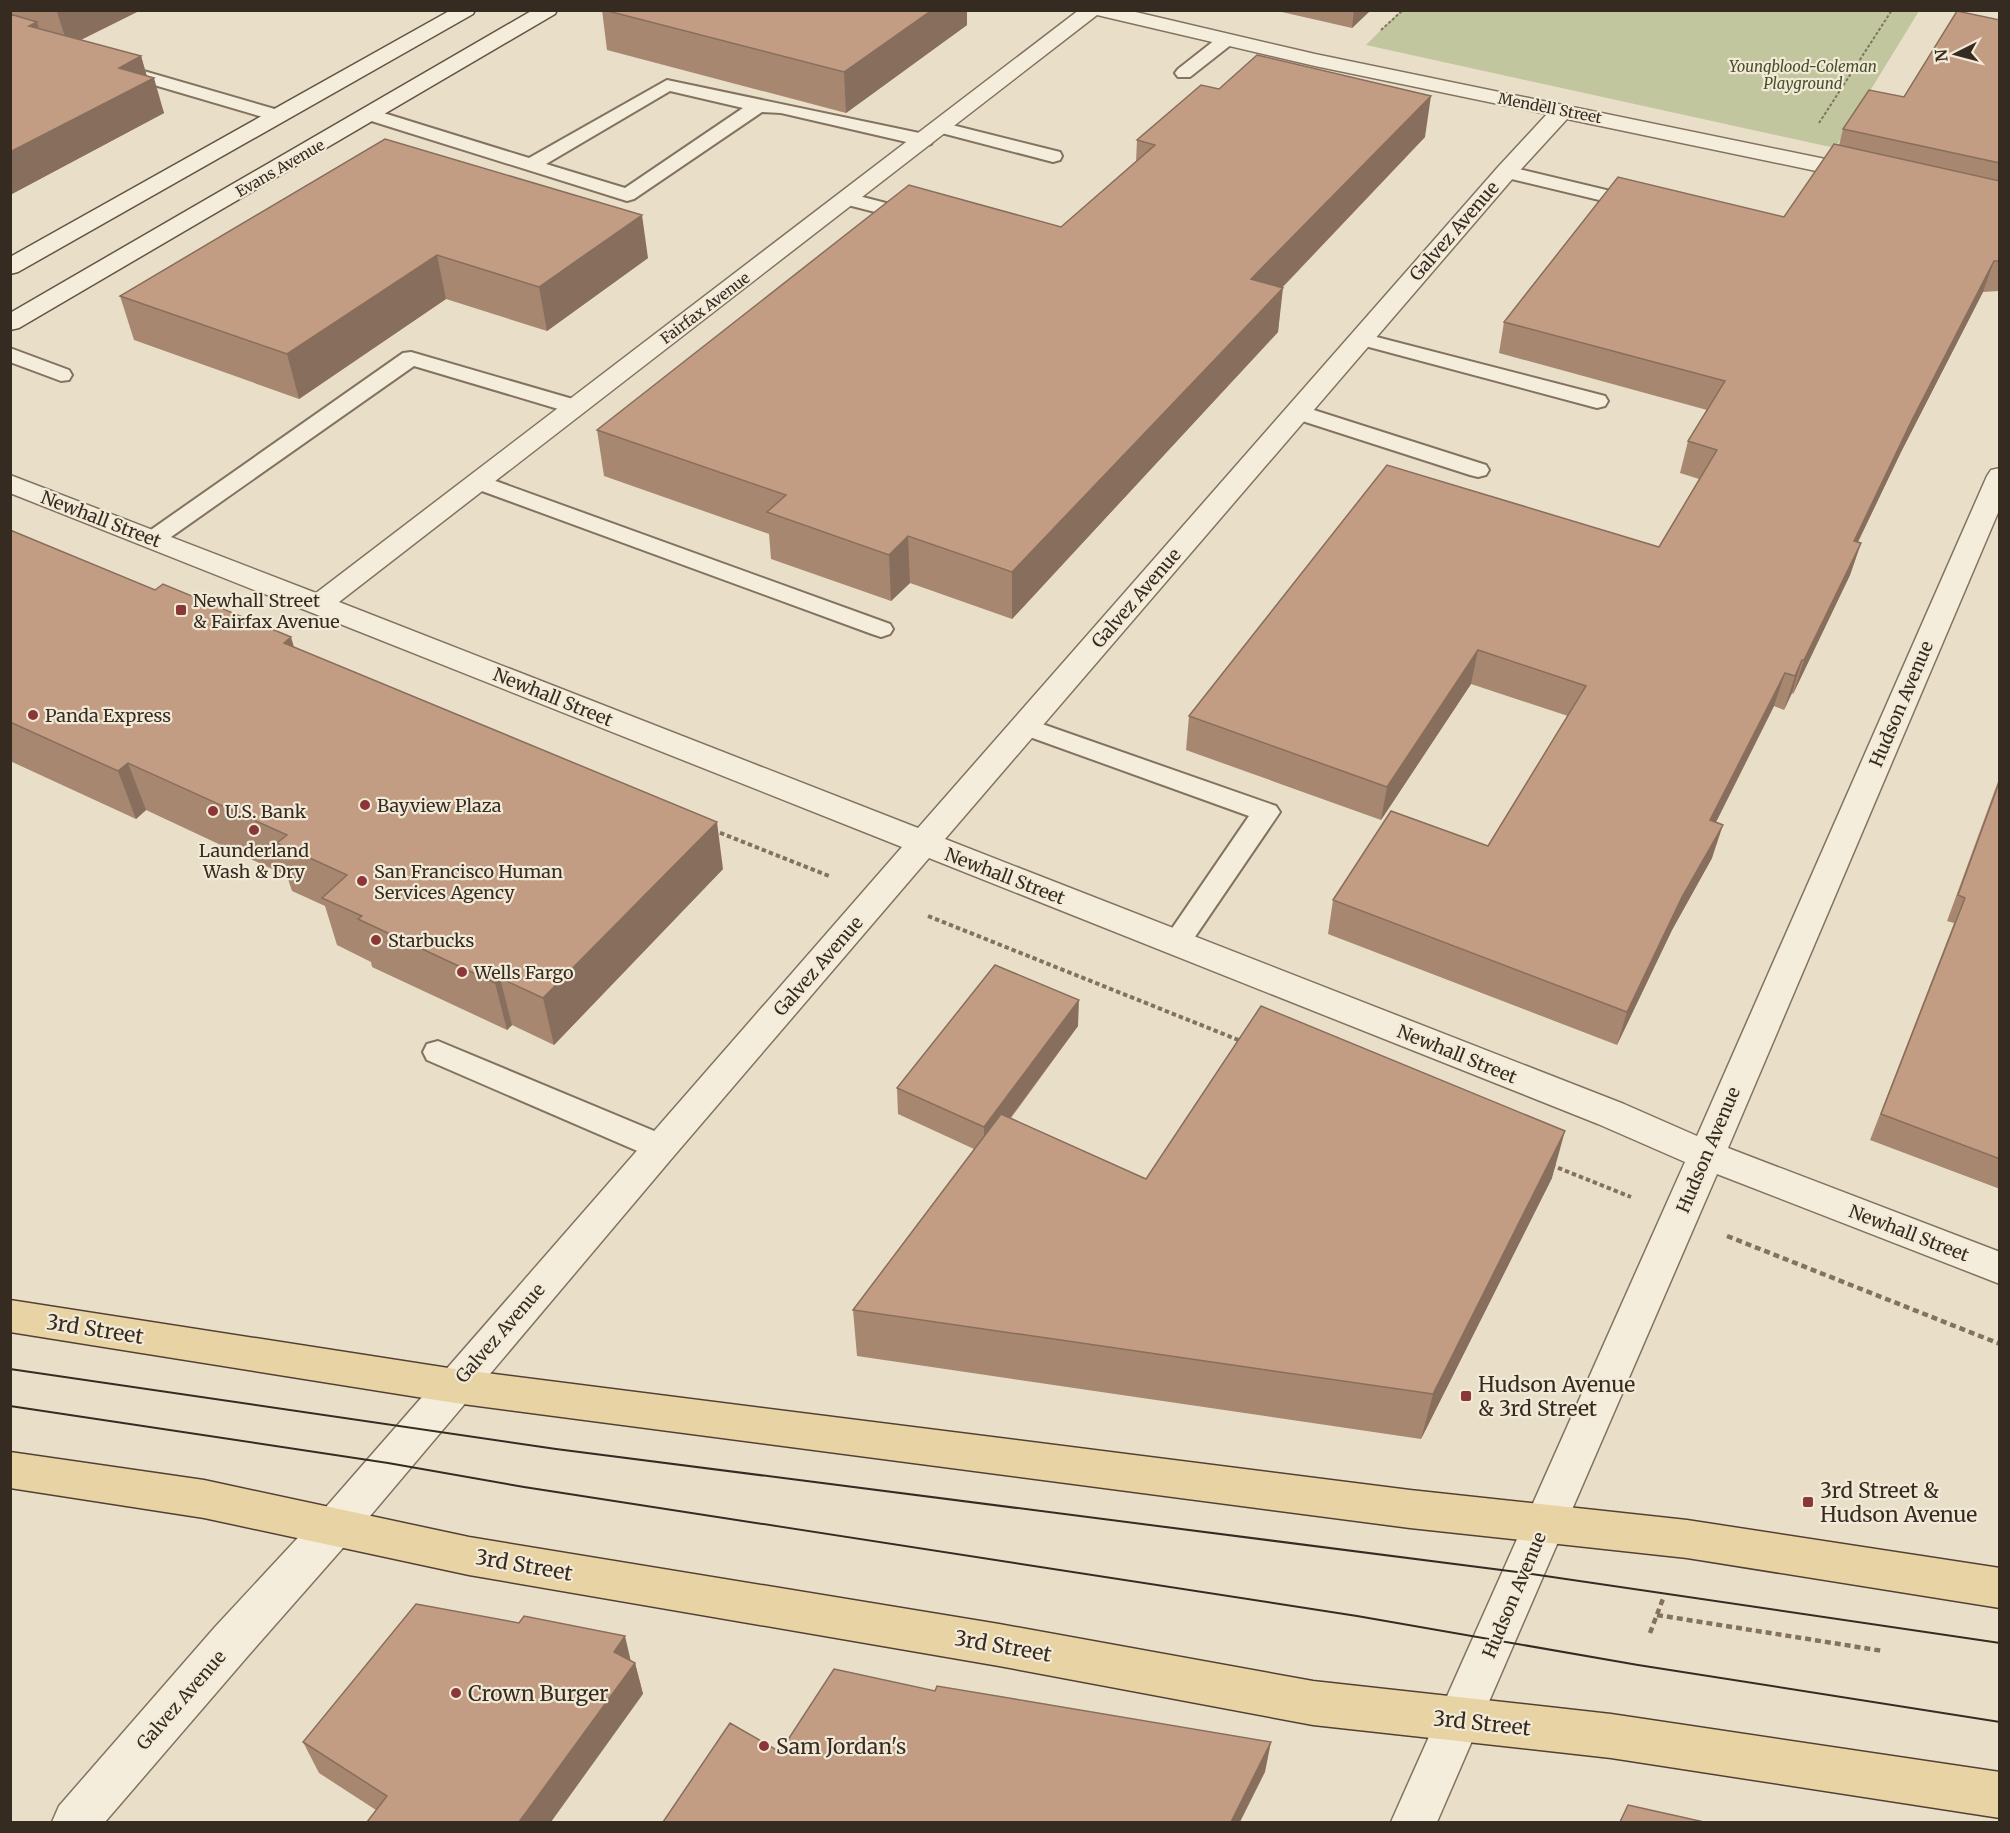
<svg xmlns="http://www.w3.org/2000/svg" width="2010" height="1833" font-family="Merriweather,serif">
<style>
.green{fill:#c2c69e}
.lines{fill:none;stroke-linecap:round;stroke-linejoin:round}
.lane-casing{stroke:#83725f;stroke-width:4}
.street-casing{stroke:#83725f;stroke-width:3}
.secondary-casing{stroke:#655443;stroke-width:3}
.primary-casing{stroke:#524133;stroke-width:3}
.path-far2{stroke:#83725f;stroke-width:2;stroke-dasharray:3 2;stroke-linecap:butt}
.path-far1{stroke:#83725f;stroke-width:4;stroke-dasharray:4.5 3;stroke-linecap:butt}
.path{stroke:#83725f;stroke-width:4.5;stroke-dasharray:6 4;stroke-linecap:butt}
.lane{fill:#f5eddb;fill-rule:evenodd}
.street{fill:#f5eddb;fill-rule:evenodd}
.secondary{fill:#f5eddb;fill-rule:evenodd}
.primary{fill:#e8d3a5;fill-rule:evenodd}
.tram{stroke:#362b21;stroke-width:2}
.wall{fill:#a88771}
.shaded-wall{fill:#886e5c}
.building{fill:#c39d83;stroke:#886e5c;stroke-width:1.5}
.poi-dot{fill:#8b3738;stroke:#f2ead7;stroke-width:2}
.labels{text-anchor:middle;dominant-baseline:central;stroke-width:4.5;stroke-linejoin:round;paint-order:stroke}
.far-park-label{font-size:15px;font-style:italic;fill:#46502a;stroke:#f2ead7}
.far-street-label{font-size:15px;fill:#362b21;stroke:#f2ead7}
.street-label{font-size:18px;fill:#362b21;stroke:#f2ead7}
.poi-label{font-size:18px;fill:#362b21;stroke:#f2ead7;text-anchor:start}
.near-street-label{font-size:21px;fill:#362b21;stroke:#f2ead7}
.near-poi-label{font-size:21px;fill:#362b21;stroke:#f2ead7;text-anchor:start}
</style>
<rect width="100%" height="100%" fill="#e9dfc9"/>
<!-- green -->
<path class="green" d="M1400,11H1919L1835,148L1366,45Z"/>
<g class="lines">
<defs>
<path id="lane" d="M1226,35L1232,36L1235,40L1232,44L1190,77H1178L1175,73L1178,69L1220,36Z
M116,63L285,112L288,116L285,120H273L110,72L107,68L110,64Z
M667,80L924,134L931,136L933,140L931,144L924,146L781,113L762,112L634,199L627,201L365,119L362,115L365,111H377L529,158ZM670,91L743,108L625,188L546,164Z
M940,122L1060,152L1062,156L1060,160L1053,162L934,131L931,127L934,123Z
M1506,166L1648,200L1651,204L1648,208L1641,210L1499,176L1497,172L1499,168Z
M847,193L925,213L928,217L925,221L918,223L840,203L837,199L840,195Z
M1361,333L1605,396L1608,401L1605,406L1597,408L1354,343L1351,339L1354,335Z
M10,348L69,370L72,375L69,380L61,381L10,362Z
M411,352L583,402L586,407L583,412L575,414L414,366L161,544L153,546L145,544L141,539L145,534L403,353Z
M1298,405L1486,465L1489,470L1486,475L1478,477L1470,475L1290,417L1287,412L1290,407Z
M479,475L890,624L893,629L890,634L881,637L872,634L471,487L468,482L471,477Z
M1025,718L1276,806L1280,812L1276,818L1186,950L1176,953L1166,950L1162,943L1249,816L1016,732L1012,726L1016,720Z
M438,1041L671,1138L676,1147L671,1156L660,1159L649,1156L427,1060L423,1052L427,1044Z"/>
<path id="street" d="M1079,10H1127L1315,54L1864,167L1872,169L1875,174L1872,179L1864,181L1567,119L1514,177L945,839L1624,1104L1697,1136L1987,476L1991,470L2000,468V508L1728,1148L2000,1252V1284L1717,1174L1437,1822H1391L1685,1162L1598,1124L929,858L673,1157L349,1541L247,1657L105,1822H52L59,1806L215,1627L319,1515L902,847L10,493V475L316,593ZM1097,15L1315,66L1547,114L1498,167L918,828L339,602Z"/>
<path id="secondary" d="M451,10H475L473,14L18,272L10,274V257Z
M533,10H557L555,14L19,328L10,330V313Z"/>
<path id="primary" d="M10,1300L455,1369L1410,1490L1687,1520L2000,1568V1608L1687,1558L1410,1528L455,1403L10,1332Z
M10,1452L204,1480L469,1537L999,1624L1313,1681L1611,1714L2000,1772V1818L1611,1758L1313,1725L999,1666L469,1575L204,1518L10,1488Z"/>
</defs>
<!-- lane casing -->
<use href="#lane" class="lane-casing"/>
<!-- street casing -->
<use href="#street" class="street-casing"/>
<!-- secondary casing -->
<use href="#secondary" class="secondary-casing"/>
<!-- primary casing -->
<use href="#primary" class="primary-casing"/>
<!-- path-far2 -->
<path class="path-far2" d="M1381,30L1403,10
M1819,123L1892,10"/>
<!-- path-far1 -->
<path class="path-far1" d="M713,830L829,876
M928,916L1241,1041
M1551,1165L1631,1197"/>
<!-- path -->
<path class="path" d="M1727,1236L2000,1344
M1657,1615L1883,1651
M1650,1633L1664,1596"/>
<!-- lane -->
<use href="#lane" class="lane"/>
<!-- street -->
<use href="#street" class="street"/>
<!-- secondary -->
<use href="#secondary" class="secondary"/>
<!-- primary -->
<use href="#primary" class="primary"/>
<!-- tram -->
<path class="tram" d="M10,1369L556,1449L1525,1573L2000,1643
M10,1406L388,1463L524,1487L1357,1616L1638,1665L2000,1722"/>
</g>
<!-- wall -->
<path class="wall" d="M10,10H141L81,40L141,56L147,76L164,113L10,195Z
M602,10H967V25L846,113L607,50Z
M1273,10H1371L1352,28Z
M2000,20V287L1998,291L1983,292L1901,452L1858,542L1861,543L1850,575L1793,694L1792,693L1784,710L1774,706L1716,822L1712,858L1672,930L1617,1045L1328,934L1333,900L1488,846L1568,716L1471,684L1381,820L1186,750L1189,716L1659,547L1699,479L1680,473L1688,441L1707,410L1499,353L1504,322L1784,217L1839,145L1843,129L1904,97Z
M1425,137L1282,288L1278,332L1012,619L910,583L891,601L771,559L769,534L604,476L597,430L1061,227L1136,162L1137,140Z
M385,139L648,258L547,331L446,299L299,399L134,340L120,296Z
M10,530L294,647L723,869L554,1045L512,1025L507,1030L372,967L371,962L337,945L325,906L292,891L287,876L146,810L136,819L10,761Z
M2000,776V1189L1870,1140L1954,923L1947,921Z
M1078,1026L1011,1118L1146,1179L1552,1178L1421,1439L857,1356L853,1310L974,1149L898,1114L897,1088Z
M631,1661L635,1663L643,1694L376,1810L319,1773L303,1742Z"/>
<!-- shaded-wall -->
<path class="shaded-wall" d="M61,10H141L68,46L57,12Z
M932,10H967V25L846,113L844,72Z
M1354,10H1371L1352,28Z
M37,22L47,56L29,26Z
M141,56L148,81L154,78L164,113L10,195V152L119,68Z
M1431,96L1425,137L1248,323L1251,279Z
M642,215L648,258L547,331L539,287Z
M437,255L446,299L299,399L287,354Z
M1994,261L1983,292L1901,452L1843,573L1854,541L1912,420Z
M1283,288L1278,332L1012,619V572Z
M908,536L910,583L891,601L889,555Z
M1861,543L1850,575L1793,694L1804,660Z
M291,637L305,684L284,643Z
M1478,650L1471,684L1381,820L1387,787Z
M1802,660L1792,693L1784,710L1795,676Z
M1785,673L1774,706L1700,854L1710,820Z
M128,763L146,810L136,819L118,771Z
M717,822L723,869L554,1045L543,998Z
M1723,825L1712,858L1672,930L1617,1045L1627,1012L1682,897Z
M500,978L512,1025L507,1030L495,983Z
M1079,1000L1078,1026L984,1153V1127Z
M1565,1131L1552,1178L1421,1439L1433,1394Z
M625,1636L632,1666L635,1663L643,1694L551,1822H519L614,1652Z
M1271,1742L1265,1772L1240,1822H1231Z"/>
<!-- building -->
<path class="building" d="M604,10H932L844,72Z
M1957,11L2000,20V163L1843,129L1869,90L1904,97Z
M10,14L37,22L29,26L141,56L119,68L154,78L10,152Z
M1257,55L1431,96L1251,279L1283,288L1012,572L908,536L889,555L767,512L786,495L597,430L909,185L1061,227L1155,145L1137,140L1201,85L1219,89Z
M385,139L642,215L539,287L437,255L287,354L120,296Z
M1834,144L2000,181V261H1994L1912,420L1854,541L1861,543L1804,660H1802L1795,676L1785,673L1710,820L1723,825L1682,897L1627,1012L1333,900L1391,811L1488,846L1586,686L1478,650L1387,787L1189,716L1387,465L1659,547L1717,450L1688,441L1725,381L1504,322L1618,177L1784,217Z
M10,530L155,590L163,584L291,637L284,643L717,822L543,998L500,978L495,983L358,919L362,916L322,898L347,875L277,843L287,835L128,763L118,771L10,722Z
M2000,780V1159L1881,1114L1965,898L1958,895Z
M995,965L1079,1000L984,1127L897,1088Z
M1261,1006L1565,1131L1433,1394L853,1310L1001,1114L1146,1179Z
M416,1604L519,1623L524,1616L625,1636L614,1652L635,1663L519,1822H367L387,1796L303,1742Z
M834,1669L935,1691L937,1686L1271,1742L1231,1822H663L730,1723L780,1752Z
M1628,1805L1704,1822H1620Z"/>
<!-- markers -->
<g class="poi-dot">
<rect x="175" y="604" width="12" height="12" rx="3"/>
<circle cx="33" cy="715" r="6"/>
<circle cx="365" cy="805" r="6"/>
<circle cx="213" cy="811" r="6"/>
<circle cx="254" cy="830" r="6"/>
<circle cx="362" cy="881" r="6"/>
<circle cx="376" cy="940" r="6"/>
<circle cx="462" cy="972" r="6"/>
<rect x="1460" y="1390" width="12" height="12" rx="3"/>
<rect x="1802" y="1496" width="12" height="12" rx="3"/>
<circle cx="456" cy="1693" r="6"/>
<circle cx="764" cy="1746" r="6"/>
</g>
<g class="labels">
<!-- far-park labels -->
<g class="far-park-label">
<text x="1803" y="66">Youngblood-Coleman<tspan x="1803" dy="17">Playground</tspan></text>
</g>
<!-- far-street labels -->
<g class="far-street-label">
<text transform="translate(1550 108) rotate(11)">Mendell Street</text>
<text transform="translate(280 168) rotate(-30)">Evans Avenue</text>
<text transform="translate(705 308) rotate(-37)">Fairfax Avenue</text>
</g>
<!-- street labels -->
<g class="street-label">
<text transform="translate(1454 231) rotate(-49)">Galvez Avenue</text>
<text transform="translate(101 519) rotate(21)">Newhall Street</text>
<text transform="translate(1136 598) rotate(-49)">Galvez Avenue</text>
<text transform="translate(553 697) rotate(22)">Newhall Street</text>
<text transform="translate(1901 704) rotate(-67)">Hudson Avenue</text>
<text transform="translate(1005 876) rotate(21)">Newhall Street</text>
<text transform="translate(818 966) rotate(-49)">Galvez Avenue</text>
<text transform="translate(1457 1054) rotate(22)">Newhall Street</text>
<text transform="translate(1708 1150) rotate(-67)">Hudson Avenue</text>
<text transform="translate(1909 1233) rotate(21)">Newhall Street</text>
<text transform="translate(500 1333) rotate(-49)">Galvez Avenue</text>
<text transform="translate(1514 1595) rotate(-67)">Hudson Avenue</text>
<text transform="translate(181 1700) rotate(-49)">Galvez Avenue</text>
</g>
<!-- poi labels -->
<g class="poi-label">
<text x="193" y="600">Newhall Street<tspan x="193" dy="21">&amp; Fairfax Avenue</tspan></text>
<text x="45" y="715">Panda Express</text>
<text x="377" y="805">Bayview Plaza</text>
<text x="225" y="811">U.S. Bank</text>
<text x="254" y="850" text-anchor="middle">Launderland<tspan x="254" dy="21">Wash &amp; Dry</tspan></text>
<text x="374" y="871">San Francisco Human<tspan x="374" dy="21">Services Agency</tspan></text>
<text x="388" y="940">Starbucks</text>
<text x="474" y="972">Wells Fargo</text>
</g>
<!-- near-street labels -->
<g class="near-street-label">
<text transform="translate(95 1329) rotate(9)">3rd Street</text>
<text transform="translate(524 1565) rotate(10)">3rd Street</text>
<text transform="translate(1003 1646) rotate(10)">3rd Street</text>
<text transform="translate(1482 1723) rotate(6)">3rd Street</text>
</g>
<!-- near-poi labels -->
<g class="near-poi-label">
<text x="1478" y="1384">Hudson Avenue<tspan x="1478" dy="24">&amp; 3rd Street</tspan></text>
<text x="1820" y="1490">3rd Street &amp;<tspan x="1820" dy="24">Hudson Avenue</tspan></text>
<text x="468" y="1693">Crown Burger</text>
<text x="776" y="1746">Sam Jordan's</text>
</g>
</g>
<!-- border -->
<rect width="2010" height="1833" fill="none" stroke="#362b21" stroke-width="24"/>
<!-- north arrow -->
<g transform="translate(1956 54) rotate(264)" stroke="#f2ead7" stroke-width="4.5" paint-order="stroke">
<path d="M0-4.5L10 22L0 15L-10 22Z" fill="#362b21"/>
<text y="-9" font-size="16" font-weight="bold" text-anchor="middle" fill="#362b21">N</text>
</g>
</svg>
